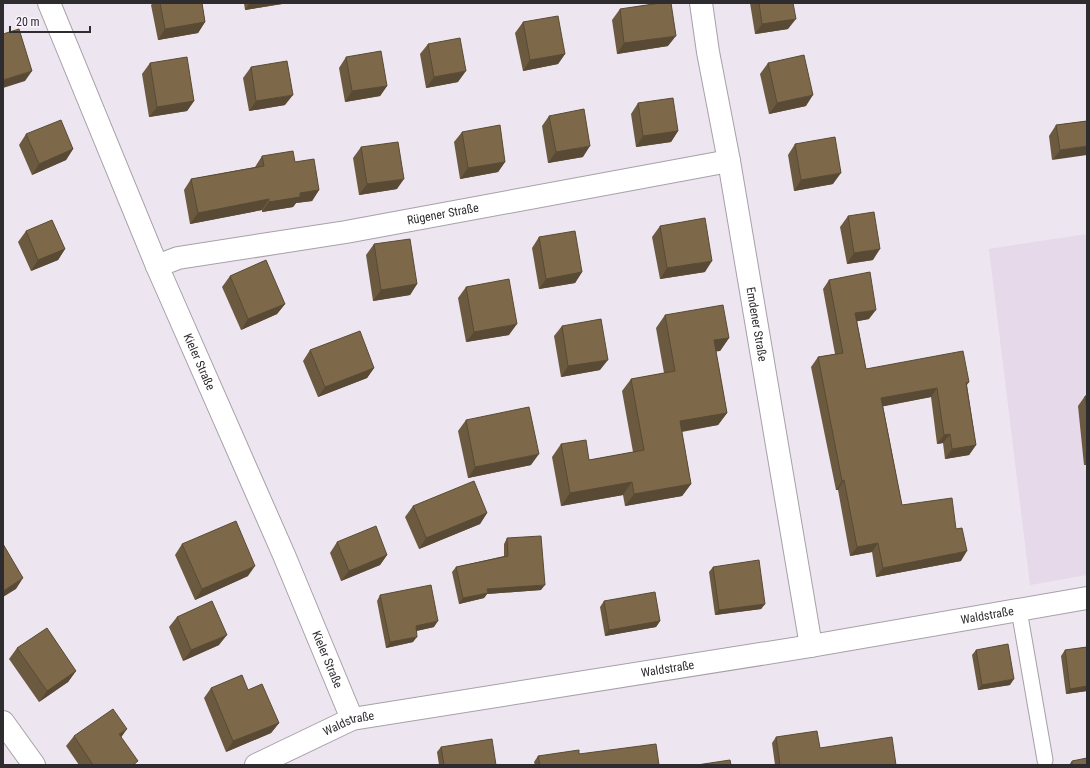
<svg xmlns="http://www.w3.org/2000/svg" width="1090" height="768" font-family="'Roboto Condensed',sans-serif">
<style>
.built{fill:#e6d9e9}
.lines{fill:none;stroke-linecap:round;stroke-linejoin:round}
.lane-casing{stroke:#a8a0a9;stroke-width:17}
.street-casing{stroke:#a8a0a9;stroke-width:24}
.lane{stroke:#fff;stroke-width:15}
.street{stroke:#fff;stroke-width:22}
.wall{fill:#6c5a40}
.shaded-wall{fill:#584a34}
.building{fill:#7d694a;stroke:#584a34}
.labels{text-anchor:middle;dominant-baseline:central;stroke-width:4;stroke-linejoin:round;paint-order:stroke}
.street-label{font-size:12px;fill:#2f2c30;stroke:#faf2fc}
</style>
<rect width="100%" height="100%" fill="#ede5ef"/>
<!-- built -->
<path class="built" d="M1087,234V575L1030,585L989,249Z"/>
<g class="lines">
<defs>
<path id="lane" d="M1019,610L1045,760"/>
<g id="street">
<path id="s1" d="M49,3L157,266L284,555L352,719"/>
<path id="s2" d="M701,3L708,52L729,161L811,646"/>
<path id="s3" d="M157,266L178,258L346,232L729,161"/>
<path d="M3,722L34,765"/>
<path id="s4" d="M256,765L352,719L811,646L1087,598"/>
</g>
</defs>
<!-- lane casing -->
<use href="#lane" class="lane-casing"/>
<!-- street casing -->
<use href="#street" class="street-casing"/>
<!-- lane -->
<use href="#lane" class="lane"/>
<!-- street -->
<use href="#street" class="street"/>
</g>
<!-- wall -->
<path class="wall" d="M153,3H202L205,22L198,33L158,40L151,5Z
M244,3H283L282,4L245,10Z
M750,3H793L788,29L755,34Z
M620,9L668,46L617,54L612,20Z
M523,22L565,54L558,64L523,71L515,33Z
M428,44L458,82L426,88L420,54Z
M346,57L387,86L380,96L345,102L339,68Z
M150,63L194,101L187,111L149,117L142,74Z
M768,63L806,106L769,114L760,74Z
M251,67L285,105L249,111L243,78Z
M638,103L678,131L671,142L636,147L631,114Z
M549,116L583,157L548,163L542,126Z
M1087,121L1052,160L1049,136L1056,125Z
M462,132L505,162L498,172L460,179L454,142Z
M26,134L73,149L66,160L32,175L19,145Z
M795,144L833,184L794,191L788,155Z
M361,147L397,189L359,195L353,158Z
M262,156L295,162L319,190L312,201L296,203L293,207L262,212V210L190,224L184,190L191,179L255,167Z
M848,216L873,260L847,264L840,227Z
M660,226L705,272L660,279L652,237Z
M26,231L65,249L58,260L31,271L18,242Z
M539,237L582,272L575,283L539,289L532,248Z
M374,244L417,284L410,295L373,301L366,255Z
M230,276L285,304L277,314L241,330L222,287Z
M829,280L869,319L857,321L866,369L969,382L967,385L976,445L969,455L945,459L943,443L937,444L931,397L883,406L902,505L961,561L876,577L872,552L850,556L838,490H836L811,367L818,357L835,354L823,289Z
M466,287L509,335L466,342L458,298Z
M665,315L729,338L720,351H716L727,413L718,425L682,432L691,484L682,496L625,506L623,495L561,506L552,457L561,444L589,460L633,452L622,391L631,379L664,373L656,328Z
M562,326L600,370L561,377L554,336Z
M310,350L374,368L367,378L318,397L303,361Z
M1085,396H1087V465H1084L1078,406Z
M466,420L531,465L468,478L458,431Z
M413,506L487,513L480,524L419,549L405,517Z
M507,538L541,590L487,594L484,598L459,604L452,572L456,567L504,556V544Z
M337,542L387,555L380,565L341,581L330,553Z
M182,544L248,576L195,600L175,555Z
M713,567L765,604L761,609L715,615L709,572Z
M380,595L434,627L416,631L413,642L386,648L377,601Z
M604,601L660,621L656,627L605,636L600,607Z
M177,617L219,645L183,661L169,627Z
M1087,647V691L1066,694L1061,656L1065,650Z
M17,648L76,671L68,682L39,702L9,659Z
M976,650L1010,685L978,690L972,655Z
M211,688L248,690L279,723L271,733L226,752L204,698Z
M74,736L121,737L136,765H79L66,746Z
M776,737L820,748L896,765H775L772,743Z
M441,747L496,765H439L437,752Z
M579,754L659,765H535L534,762L538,756Z
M1072,761L1087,765H1069Z"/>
<!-- shaded-wall -->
<path class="shaded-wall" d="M250,3H283L282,4L245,10Z
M796,19L788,29L755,34L762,24Z
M205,22L198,33L158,40L165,29Z
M676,36L668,46L617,54L624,43Z
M565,54L558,64L523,71L530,60Z
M32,71L25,81L3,88V80Z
M466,71L458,82L426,88L434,77Z
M387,86L380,96L345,102L352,91Z
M293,95L285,105L249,111L256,101Z
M813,95L806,106L769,114L777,103Z
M194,101L187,111L149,117L157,107Z
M678,131L671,142L636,147L643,136Z
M590,146L583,157L548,163L556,152Z
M1087,146V155L1052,160L1060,150Z
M73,149L66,160L32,175L39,164Z
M505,162L498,172L460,179L468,168Z
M841,173L833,184L794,191L801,180Z
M404,179L397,189L359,195L367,184Z
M319,190L312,201L296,203L293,207L262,212L269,202L300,193Z
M269,199L262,210L190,224L198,213Z
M65,249L58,260L31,271L38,260Z
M880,249L873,260L847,264L854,253Z
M712,261L705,272L660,279L667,268Z
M582,272L575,283L539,289L546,279Z
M417,284L410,295L373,301L381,290Z
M285,304L277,314L241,330L248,319Z
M876,310L869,319L849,323L855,313Z
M517,324L509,335L466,342L474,332Z
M729,338L720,351L705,353L714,340Z
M608,360L600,370L561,377L568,366Z
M374,368L367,378L318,397L325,387Z
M937,388L931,397L875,408L881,398Z
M727,413L718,425L671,433L680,421Z
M950,434L943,443L937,444L944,435Z
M976,445L969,455L945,459L952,449Z
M539,454L531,465L468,478L475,467Z
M844,480L838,490H836L842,481Z
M632,482L623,495L561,506L570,493Z
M691,484L682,496L625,506L634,494Z
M487,513L480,524L419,549L426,538Z
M878,543L872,552L850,556L857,547Z
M967,551L961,561L876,577L883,568Z
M387,555L380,565L341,581L349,571Z
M255,566L248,576L195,600L202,589Z
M23,578L16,589L3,597V591Z
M545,585L541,590L487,594L484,598L459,604L463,598L487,589Z
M765,604L761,609L715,615L719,610Z
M438,621L434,627L412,632L416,626Z
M660,621L656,627L605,636L609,630Z
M227,635L219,645L183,661L191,650Z
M417,637L413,642L386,648L390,642Z
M76,671L68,682L39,702L47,691Z
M1014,679L1010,685L978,690L982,685Z
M1087,686V691L1066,694L1070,689Z
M279,723L271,733L226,752L233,741Z
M127,729L120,739L119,734Z"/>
<!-- building -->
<path class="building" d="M160,3H202L205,22L165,29Z
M660,3H671L676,36L624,43L620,9Z
M759,3H793L796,19L762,24Z
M558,16L565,54L530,60L523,22Z
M19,29L32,71L3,80V34Z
M460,38L466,71L434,77L428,44Z
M381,51L387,86L352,91L346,57Z
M804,55L813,95L777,103L768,63Z
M187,57L194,101L157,107L150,63Z
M287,61L293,95L256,101L251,67Z
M673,98L678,131L643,136L638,103Z
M584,109L590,146L556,152L549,116Z
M61,120L73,149L39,164L26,134Z
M1087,121V146L1060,150L1056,125Z
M500,125L505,162L468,168L462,132Z
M835,137L841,173L801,180L795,144Z
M398,142L404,179L367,184L361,147Z
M293,151L295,162L314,159L319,190L300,193V197L269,202V199L198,213L191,179L264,166L262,156Z
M874,212L880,249L854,253L848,216Z
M705,218L712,261L667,268L660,226Z
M52,220L65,249L38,260L26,231Z
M575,231L582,272L546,279L539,237Z
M410,239L417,284L381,290L374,244Z
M266,260L285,304L248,319L230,276Z
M870,272L876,310L855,313L866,369L963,351L969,382L966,383L976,445L952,449L950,434L944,435L937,388L881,398L902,505L952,498L956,529L962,528L967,551L883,568L878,543L857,547L844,480L842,481L818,357L843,353L829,280Z
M509,279L517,324L474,332L466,287Z
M723,305L729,338L714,340L727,413L680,421L691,484L634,494L632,482L570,493L561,444L586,440L589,460L644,450L631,379L675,371L665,315Z
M601,319L608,360L568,366L562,326Z
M360,331L374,368L325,387L310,350Z
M1085,396H1087V410Z
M529,407L539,454L475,467L466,420Z
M474,481L487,513L426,538L413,506Z
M236,521L255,566L202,589L182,544Z
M376,526L387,555L349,571L337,542Z
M541,536L545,585L487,589L488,593L463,598L456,567L508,556L507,538Z
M3,544L23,578L3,591Z
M759,560L765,604L719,610L713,567Z
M431,585L438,621L416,626L417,637L390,642L380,595Z
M655,592L660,621L609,630L604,601Z
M212,601L227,635L191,650L177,617Z
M47,628L76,671L47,691L17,648Z
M1008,644L1014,679L982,685L976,650Z
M1087,647V686L1070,689L1065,650Z
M242,675L248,690L262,684L279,723L233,741L211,688Z
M113,709L127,729L119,734L138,761L133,765H93L74,736Z
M817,731L820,748L892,737L896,765H780L776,737Z
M492,739L496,765H444L441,747Z
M656,744L659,765H540L538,756L579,750V754Z
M1087,758V765H1072V761Z
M730,760L731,765H697Z"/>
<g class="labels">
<!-- street labels -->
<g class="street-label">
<text stroke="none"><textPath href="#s3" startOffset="291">Rügener Straße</textPath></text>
<text stroke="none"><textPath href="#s2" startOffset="326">Emdener Straße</textPath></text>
<text stroke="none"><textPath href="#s1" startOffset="389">Kieler Straße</textPath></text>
<text stroke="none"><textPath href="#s4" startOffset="750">Waldstraße</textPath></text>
<text stroke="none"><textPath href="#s1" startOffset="713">Kieler Straße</textPath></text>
<text stroke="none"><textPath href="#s4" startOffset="426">Waldstraße</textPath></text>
<text stroke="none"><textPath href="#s4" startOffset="102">Waldstraße</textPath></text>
</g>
</g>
<!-- border -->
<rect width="1090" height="768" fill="none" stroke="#2f2c30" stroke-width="8"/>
<!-- scale -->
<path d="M10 26v6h80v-6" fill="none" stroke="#2f2c30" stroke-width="2"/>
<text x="16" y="26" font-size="12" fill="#2f2c30" stroke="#faf2fc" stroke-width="3" paint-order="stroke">20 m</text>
</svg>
